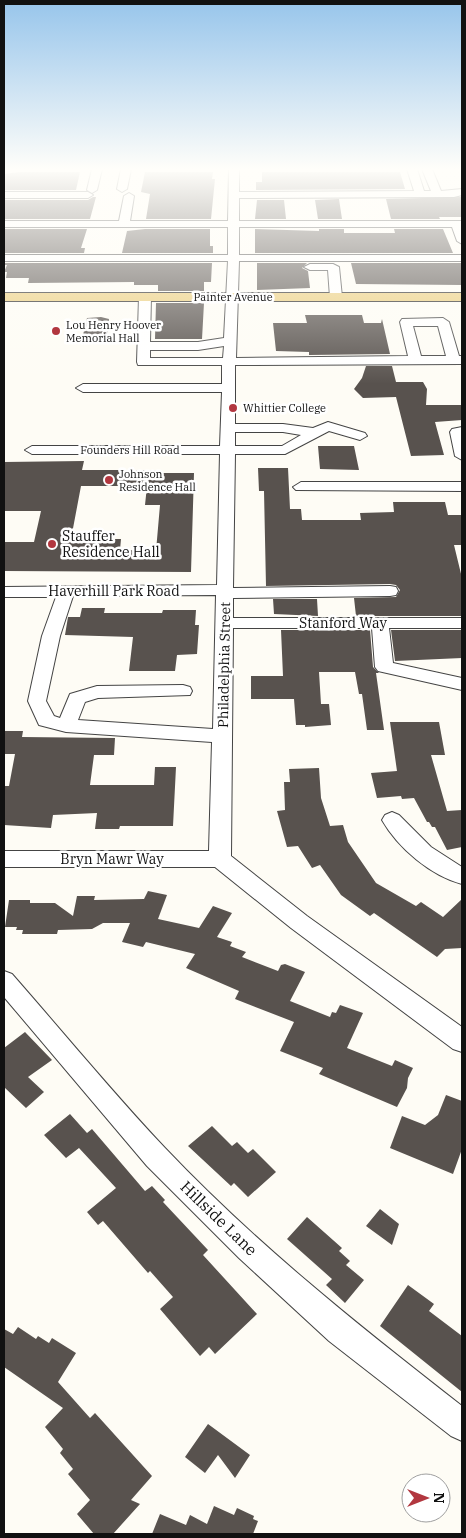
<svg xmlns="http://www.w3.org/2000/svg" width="466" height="1538" font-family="'IBM Plex Serif',serif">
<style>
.building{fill:#58524e;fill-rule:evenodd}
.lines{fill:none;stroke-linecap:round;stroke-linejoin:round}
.minor-casing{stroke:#444;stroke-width:2}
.major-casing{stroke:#222;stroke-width:2}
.minor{fill:#fff;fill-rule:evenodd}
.major{fill:#eacc7a;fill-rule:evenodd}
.poi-dot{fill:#b2373f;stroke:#fff;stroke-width:2}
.labels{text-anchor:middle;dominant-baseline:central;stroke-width:5;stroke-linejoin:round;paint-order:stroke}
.far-street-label{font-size:11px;fill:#111;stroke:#fff}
.far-poi-label{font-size:11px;fill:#111;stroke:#fff;text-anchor:start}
.poi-label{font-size:14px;fill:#111;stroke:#fff;text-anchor:start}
.street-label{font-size:14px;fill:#111;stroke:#fff}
.near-street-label{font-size:16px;fill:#111;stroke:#fff}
</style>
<rect width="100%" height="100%" fill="#fefcf5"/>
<!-- building -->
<path class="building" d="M19,172H80L76,190H4V174Z
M145,172H213L212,179H215L211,219H146L150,194L141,192Z
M262,172H400L405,189L256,190V182H262Z
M93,197H96L90,219H4V200H88Z
M462,197V217H439L440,219H391L386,199Z
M339,199L342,219H318L315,200Z
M257,200H284L286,219H255Z
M4,229H87L81,248H85L84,253H4Z
M145,229H210V246H213V253H122L127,231Z
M255,229L319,231V229H344V233H395L394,229H443L453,253H255Z
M5,263H212L211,282H204V291H158V285H134V282L28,283L29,278H6L7,272H4L7,265H4Z
M257,263H307L302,268L308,271L310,288L257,290Z
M351,263H462V285L356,284Z
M156,303H204L202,339H155Z
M305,315H362L364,323H381L382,319L390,354L309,355V352L276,351L273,323H307Z
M101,317L109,319L107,335H83L87,318Z
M366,366H392L396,382H423L427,389L426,405H462V420L435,422L444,455L411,456L396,397L363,398L354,389L362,378Z
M318,446H354L359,470L320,469Z
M84,461L82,470H161V473H194L191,572L4,571V542H34L41,511H4V462ZM81,486H147L145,505H160L156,551L120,550L121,539H71Z
M258,468H288L290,509H301L302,520H361L360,513L394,512L393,502H445L448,515H462V545H454L462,578V616H356L354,598L396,597L400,590L396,585L390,584L266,586L264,491H259Z
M273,599H317L318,616L274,614Z
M82,608H105L104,613H162L163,610H196L195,625H199L197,654L177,655L175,671H129L133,637L65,635L68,617H80Z
M281,630H370L373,667L379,673H376L384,730H367L362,694H359L355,672H319L321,704H329L331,725L305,727V725H296L294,699H251V676H283Z
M391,630H462V658L395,661Z
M390,722H439L445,755H431L447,811L462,810V847L447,850L435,827H432L429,822H427L414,798L402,799L401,796L377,798L371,773L397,771Z
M4,731H23L22,737L115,738L114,755H94L90,785H154L155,767H176L173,826H120L119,829H95L97,813L53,815L51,828L4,825V786H9L15,754H4Z
M319,768L321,798L330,826L343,825L348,842L376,883L416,906L421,902L443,917L462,899V948L445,949L437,957L374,913L370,916L341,895L320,865L312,868L298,846L287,847L277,811L285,810L284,782H290L289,769Z
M148,891L167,895L158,919L199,928L213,906L232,913L217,937L232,942L230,946L246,952L242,957L278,971L281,965L285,964L305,972L290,1001L330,1017L332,1012L336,1013L340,1005L363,1013L347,1048L392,1066L395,1060L413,1068L408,1078L407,1088L397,1107L319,1074L323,1068L280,1051L294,1022L235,999L239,991L186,968L195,954L146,942L143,947L122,942L130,923H103L92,929L58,930L57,934H22L23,930H16L17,927H5L9,900H30V903H55L73,916L77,896H95L94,900L144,899Z
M25,1032L52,1060L28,1077L44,1092L26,1108L4,1087V1048Z
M446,1095L462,1101V1149L453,1174L390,1148L402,1116L425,1125L438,1115Z
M70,1114L87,1133L92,1129L145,1191L152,1186L165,1200L163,1202L208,1250L203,1255L257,1314L215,1354L209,1347L200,1356L160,1309L173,1297L150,1271L148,1273L103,1221L98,1225L87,1212L116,1188L79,1148L66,1158L44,1135Z
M212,1126L232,1146L237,1142L248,1153L253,1149L276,1172L248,1197L234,1183L231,1186L188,1146Z
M380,1209L399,1224L392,1245L366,1226Z
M307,1217L342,1248L339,1251L350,1261L346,1265L364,1280L345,1303L326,1285L332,1279L287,1239Z
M408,1285L434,1304L429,1311L462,1336V1392L380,1326Z
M18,1327L36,1339L38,1336L49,1343L52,1338L76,1353L58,1382L90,1418L95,1413L152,1476L131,1500L140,1504L113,1534H94L77,1514L90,1500L68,1474L73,1469L60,1453L63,1449L45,1427L63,1408L4,1367V1329L13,1334Z
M208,1424L250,1455L235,1478L218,1455L205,1473L185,1457Z
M214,1506L234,1515L237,1508L254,1516L253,1519L258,1521L253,1534H152L160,1514L186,1525L190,1515L207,1524Z"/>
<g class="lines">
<defs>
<path id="minor" d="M92,169H102L97,190L92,193L87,190Z
M121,169H131L127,189L122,192L117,189Z
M229,169H239V192L414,191L407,169H417L424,191H431L422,169H432L441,191L462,189V195L454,197L239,198V221H462V244L457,241L452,227H239V255H462V261H239L236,358L408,356L400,322L402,319L443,318L449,322L459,356H462V364L235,365V424H283L313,428L328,422L365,433L367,436L360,440L329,431L285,454H235L233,588L390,586L396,587L398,591L396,595L390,596L233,598V618H462V628H389L393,663L462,678V690L378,671L375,667L372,628H233L231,856L307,916L462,1027V1052L453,1049L291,928L215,867H4V851H209L212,742L66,732L39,725L28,701L42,636L56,597H4V587L217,585L220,454H32L25,450L32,446H220L222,392H83L76,388L83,384H222V365H138L137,362L139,297L145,293L151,297L150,342H198L224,338L228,261H4V255H228V227H4V221H119L124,196L129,193L134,196L130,221H228ZM413,326H438L446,356H421ZM224,346L223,358H150V350H198ZM235,432H283L301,435L282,446H235ZM216,595L213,729L78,720L85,702L98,698L190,695L192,691L190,687L183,685L97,686L70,694L60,718L54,716L46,701L60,636L73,596Z
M4,192H88L93,195L88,198H4Z
M333,264L339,267L342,297L336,301L330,297L328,270H310L304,267L310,264Z
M462,427V460L455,456L450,432L452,429Z
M301,482H462V491L296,490L293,487Z
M392,812L399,815L431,847L462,867V884C431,876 398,848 382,820L385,815Z
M4,971L12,974C63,1032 112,1092 165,1148C255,1243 359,1326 462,1406V1441L451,1436L329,1341L239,1258L147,1166L4,997Z"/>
<path id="major" d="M4,293H462V301H4Z"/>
</defs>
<!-- minor casing -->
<use href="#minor" class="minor-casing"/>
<!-- major casing -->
<use href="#major" class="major-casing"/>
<!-- minor -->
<use href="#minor" class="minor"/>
<!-- major -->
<use href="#major" class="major"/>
</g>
<!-- sky -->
<linearGradient id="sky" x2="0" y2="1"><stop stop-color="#97c5eb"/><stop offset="0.44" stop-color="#fffefa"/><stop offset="1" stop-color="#fffefa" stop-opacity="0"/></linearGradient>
<rect width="466" height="384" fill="url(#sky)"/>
<!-- markers -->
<g class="poi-dot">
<circle cx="56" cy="331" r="5"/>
<circle cx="233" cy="408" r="5"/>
<circle cx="109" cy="480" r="5"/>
<circle cx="52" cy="544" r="5"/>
</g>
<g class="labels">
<!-- far-street labels -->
<g class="far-street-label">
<text x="233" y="297">Painter Avenue</text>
<text x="130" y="450">Founders Hill Road</text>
</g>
<!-- far-poi labels -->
<g class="far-poi-label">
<text x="66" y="325">Lou Henry Hoover<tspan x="66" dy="13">Memorial Hall</tspan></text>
<text x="243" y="408">Whittier College</text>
<text x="119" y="474">Johnson<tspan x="119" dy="13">Residence Hall</tspan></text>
</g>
<!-- poi labels -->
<g class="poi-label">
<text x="62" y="536">Stauffer<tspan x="62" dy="16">Residence Hall</tspan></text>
</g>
<!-- street labels -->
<g class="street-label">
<text x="114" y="591">Haverhill Park Road</text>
<text x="343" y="623">Stanford Way</text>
<text transform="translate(224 665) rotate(-89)">Philadelphia Street</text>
<text x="112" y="859">Bryn Mawr Way</text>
</g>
<!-- near-street labels -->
<g class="near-street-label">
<text transform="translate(219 1218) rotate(44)">Hillside Lane</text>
</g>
</g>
<!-- border -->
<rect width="466" height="1538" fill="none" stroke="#111111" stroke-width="10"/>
<!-- north arrow -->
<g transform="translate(426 1498) rotate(90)"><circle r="24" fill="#ffffff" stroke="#a0a0a0"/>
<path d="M0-4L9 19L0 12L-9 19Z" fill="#b2373f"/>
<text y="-8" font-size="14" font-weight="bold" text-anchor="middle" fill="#111111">N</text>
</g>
</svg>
